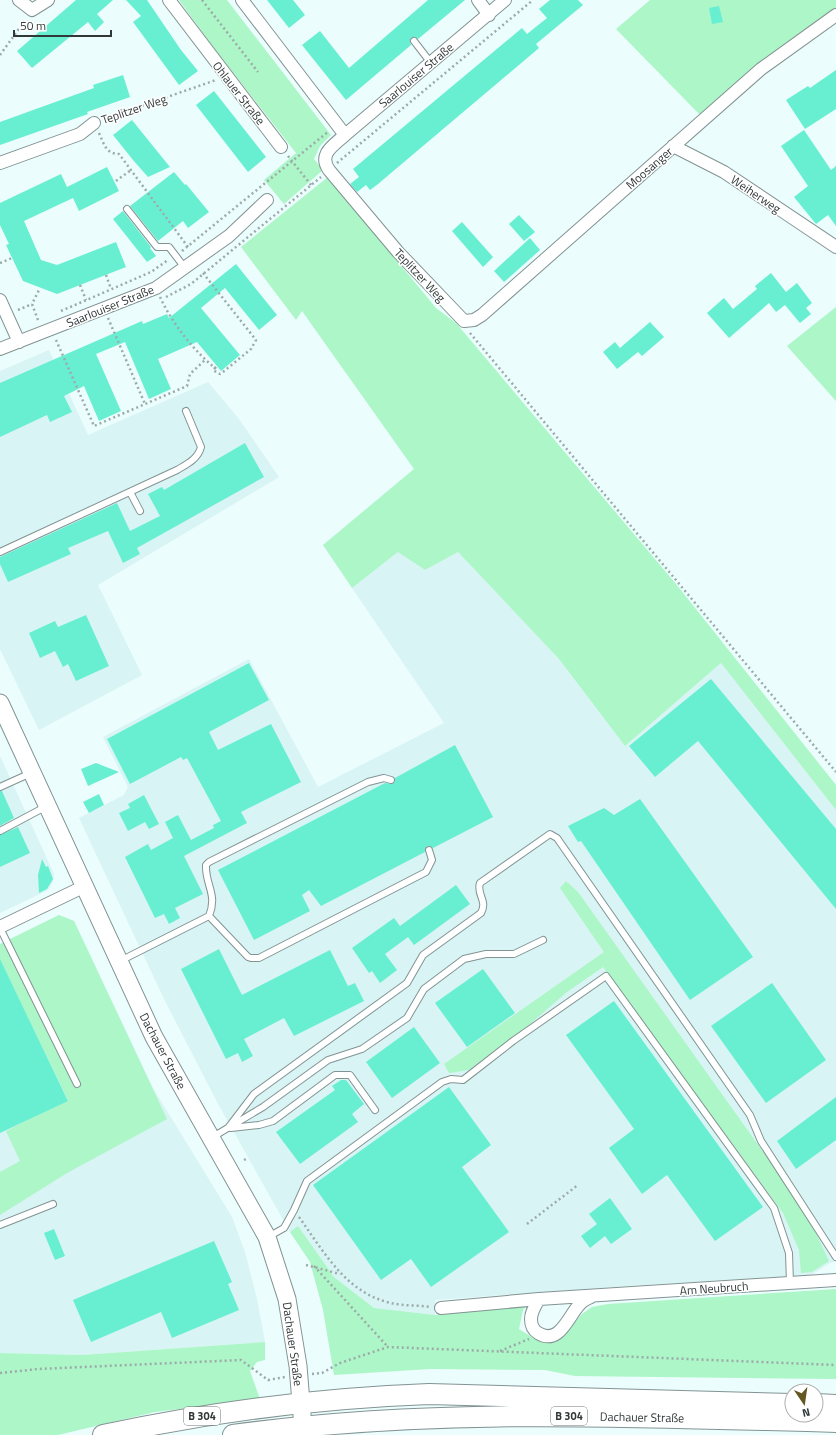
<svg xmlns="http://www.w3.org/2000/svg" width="836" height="1435" font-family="'Titillium Web',sans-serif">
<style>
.built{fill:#d8f4f4}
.green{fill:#acf6c7}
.building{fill:#68efd2}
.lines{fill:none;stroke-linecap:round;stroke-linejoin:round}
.lane-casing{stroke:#839393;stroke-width:8}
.street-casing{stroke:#839393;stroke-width:14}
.secondary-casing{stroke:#839393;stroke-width:19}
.primary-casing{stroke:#839393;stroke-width:22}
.path{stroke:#9daaaa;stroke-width:2.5;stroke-dasharray:2 3;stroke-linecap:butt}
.lane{stroke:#fff;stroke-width:6}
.street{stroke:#fff;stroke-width:12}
.secondary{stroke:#fff;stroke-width:17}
.primary{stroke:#fff;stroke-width:20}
.labels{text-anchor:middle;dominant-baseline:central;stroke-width:3;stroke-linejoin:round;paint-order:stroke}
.shield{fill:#fff;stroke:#6f7474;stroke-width:1}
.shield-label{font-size:11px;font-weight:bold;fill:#313838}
.street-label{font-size:12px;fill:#313838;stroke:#fff}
</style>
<rect width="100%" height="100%" fill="#ebfdfd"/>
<!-- built -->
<path class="built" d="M49,350L88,435L208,382L239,419L279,477L98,585L142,675L39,730L0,649V371Z
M398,552L425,570L458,552L559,659L625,746L721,663L836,810V1261L830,1263L811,1275L627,1286L435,1300V1315L374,1308L334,1277L298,1227L290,1232L217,1102L164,999L79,818L124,795L128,787L103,737L249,659L318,787L444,723L352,588Z
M0,756L54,874L53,882L48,890L0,913Z
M59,915L74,921L153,1088L232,1217L245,1252L257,1299L265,1342L82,1355L0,1353V944Z"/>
<!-- green -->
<path class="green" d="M179,0H227L331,135L320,146L314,159L323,170L284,204L264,180L296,153L213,47Z
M650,0H836V14L703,118L616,29Z
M328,177L436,308L456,323L676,584L836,785V810L721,663L625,746L559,659L458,552L425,570L398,552L352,588L323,545L414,469L302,311L296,320L241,247Z
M836,307V401L787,346Z
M566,881L578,892L776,1170L815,1231L829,1261L812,1272L801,1273L799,1250L783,1213L603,967L567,992L530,1024L469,1070L449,1073L444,1064L604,952L560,888Z
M59,915L74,921L167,1119L67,1173L0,1215V1172L20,1161L6,1131L68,1100L1,962H0V944Z
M298,1226L334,1277L374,1308L435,1315L528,1305L523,1310L519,1329L535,1339L559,1340L582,1314L592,1307L608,1304L836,1289V1379L575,1376L545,1370L430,1369L334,1375L323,1310L310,1262L290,1232Z
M265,1342V1360L257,1362L250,1371L260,1399L155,1412L58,1435H0V1353L82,1355Z"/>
<!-- building -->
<path class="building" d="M76,0H113L97,14L104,22L95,31L88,22L32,68L17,51Z
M126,0H147L181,50L198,71L179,85L133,22L141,16Z
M267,0H293L305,15L289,28Z
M428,0H465L418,39L415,37L411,38L410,41L411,45L346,100L302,45L320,31L349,68Z
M550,0H578L583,5L536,44L539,48L378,184L370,190L366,185L357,192L350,184L359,177L353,169L522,28L527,34L547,18L539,9Z
M719,6L723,22L712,24L709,8Z
M836,70V109L805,129L786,100L808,86L810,88Z
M123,75L130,97L87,112L88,114L0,145V122L94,88L93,85Z
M214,91L266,157L248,172L196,105Z
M132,120L161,156L170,167L148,177L133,160L113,135Z
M804,130L831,170L836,166V226L828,215L816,224L794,197L808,186L781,146Z
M107,167L119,191L79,211L73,198L24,221L41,260L57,265L116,242L126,267L57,294L23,281L6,245L9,244L0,225V203L61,174L67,187Z
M174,172L185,185L186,184L209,212L188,228L183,221L158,241L130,206Z
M123,211L151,247L150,248L156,256L147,262L113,219Z
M519,215L535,232L524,241L509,224Z
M462,222L493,257L483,267L452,231Z
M530,238L540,250L504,282L494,271Z
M236,264L277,315L259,330L225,288L201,308L240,355L221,371L197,342L158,359L171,389L149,399L125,342L96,354L121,411L99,421L84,386L64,396L72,412L50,422L47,415L0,437V383L142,321L143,324L167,314L169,318Z
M771,273L786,292L797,283L812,303L806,308L811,314L800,323L785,305L776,312L769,303L729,338L707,313L724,298L733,309L757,289L755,286Z
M650,322L664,337L642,356L638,352L617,369L603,352L615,342L620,348Z
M245,443L264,477L137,548L140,554L123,563L108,531L68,548L71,554L8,582L0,564V557L117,503L130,531L160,516L148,494L162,487L164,490Z
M86,615L109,666L76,681L68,664L63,667L55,651L40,658L29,633L55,621L58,627Z
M249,663L269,700L209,732L218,750L271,724L301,782L241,812L247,823L184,856L203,894L175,908L180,918L169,924L164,914L155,918L125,857L148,844L151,850L173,838L165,822L178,815L191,840L214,828L213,825L221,821L187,758L183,760L181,757L130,784L107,739Z
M711,679L836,829V909L698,741L655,777L629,746Z
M455,745L493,817L433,848L427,846L425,849V852L321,906L309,890L302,895L310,911L254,940L218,870L385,783L392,784L395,782V778Z
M96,763L119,772L88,786L81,769Z
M0,791H2L14,818L0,826Z
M99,794L104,805L89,813L83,802Z
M144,795L159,824L149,829L145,822L128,831L119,813L130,808L128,804Z
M640,799L753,957L690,1000L581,841L578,842L568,826L604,808L614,815Z
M18,827L30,853L0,867V835Z
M42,859L46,867L48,866L53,879L47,889L39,893L38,875Z
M456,885L470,904L414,945L408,937L385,954L397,970L380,983L372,971L369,973L352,948L394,918L400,926Z
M219,949L242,995L330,950L348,986L355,983L364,1001L294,1036L284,1018L244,1039L253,1056L242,1062L238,1053L226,1059L181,969Z
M0,959L68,1101L0,1133Z
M483,969L515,1013L467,1047L435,1003Z
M772,983L826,1060L766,1103L711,1026Z
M614,1001L763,1207L715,1241L667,1175L642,1194L609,1148L634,1129L566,1035Z
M414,1027L440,1063L392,1098L366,1062Z
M341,1080H346L364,1104L352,1114L358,1122L300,1164L276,1132L335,1090L332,1086Z
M449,1087L491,1145L462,1167L509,1232L431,1287L411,1259L381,1280L313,1185Z
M836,1097V1140L796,1169L777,1141Z
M610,1198L632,1229L611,1244L605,1236L590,1248L581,1236L597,1224L589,1214Z
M54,1229L65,1256L55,1260L44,1233Z
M214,1241L232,1282L228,1284L239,1310L172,1338L161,1312L91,1342L73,1300Z"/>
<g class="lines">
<defs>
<path id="lane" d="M414,41L431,63
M127,209L157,247H169L185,268
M130,492L140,511
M0,552L177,470C187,464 198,459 201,447L186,411
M0,787L31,773
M0,831L47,806
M209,916C218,894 205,885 206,865L209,862L368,782L384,778L391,780
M0,928L77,1084
M120,961L209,916L248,957L251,958H259L426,872L432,860L429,850
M228,1128L254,1094L407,983L423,955L481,913C488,900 476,895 480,883L550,834L557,838L750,1115L761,1141L836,1257
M231,1128L259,1125L273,1121L335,1075H350L375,1110
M211,1138L263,1107L328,1060L362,1049L407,1018L424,989L464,959L486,954H514L543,940
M0,1225L53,1204
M268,1237L284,1228L294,1210L307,1181L442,1082L451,1079L463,1080L513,1041L606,976L774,1208L789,1253L790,1283"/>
<path id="street" d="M19,0L32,10L48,0
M169,0L281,147
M242,0L345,135
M478,0L489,15
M505,0L345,135C333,146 318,154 329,170L398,252L464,321L474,320L482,315L761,69L836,15
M673,146L724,172L836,247
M0,163L80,134L94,123
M0,300L19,342
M0,349L156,288L229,236L267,200
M0,927L83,887
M539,1299C535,1306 531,1312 531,1319C531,1325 533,1330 538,1333C559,1346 568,1317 579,1305C582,1301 586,1299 591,1297
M441,1308L539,1299L836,1280"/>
<path id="secondary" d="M0,703L154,1037L267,1237L287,1299L298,1366L303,1427"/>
<path id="primary" d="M816,1404L836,1405
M103,1435C210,1412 320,1398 429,1394L792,1404
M233,1435C433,1407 635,1417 836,1422"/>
</defs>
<!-- lane casing -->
<use href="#lane" class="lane-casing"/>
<!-- street casing -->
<use href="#street" class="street-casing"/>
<!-- secondary casing -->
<use href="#secondary" class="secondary-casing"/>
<!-- primary casing -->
<use href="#primary" class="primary-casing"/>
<!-- path -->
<path class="path" d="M202,0L258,72
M0,55L26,19
M104,119L216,80
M99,133C104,144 106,154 119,154L188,247
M288,156L311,185
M337,163L533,0
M116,181L131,170
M182,251L329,131
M0,263L12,258
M203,273L256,340L251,349L223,372L220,374L213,370L215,368
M106,275L111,289
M80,285L86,300
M160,297C172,323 193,350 215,368L217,366
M166,297L191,284L321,177
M18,310L32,304
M61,311L151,272L168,260
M108,318L145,404
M38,320L32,304L40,288
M470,333L836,772
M56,340L94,426L187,386L190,374L205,360
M244,1160L246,1159
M299,1217C324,1252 346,1293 391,1303C403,1306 418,1305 431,1307
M527,1224L578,1185
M306,1265L340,1274
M314,1266L388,1347
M500,1351L529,1339
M0,1373L38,1369L241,1360L268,1380L285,1377
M312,1374L322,1373L340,1363L388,1347L836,1365"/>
<!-- lane -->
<use href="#lane" class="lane"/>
<!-- street -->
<use href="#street" class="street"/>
<!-- secondary -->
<use href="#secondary" class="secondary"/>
<!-- primary -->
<use href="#primary" class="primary"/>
</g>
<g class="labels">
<!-- shield labels -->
<g class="shield">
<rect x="184" y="1407" width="36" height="18" rx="3"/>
<rect x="551" y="1407" width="36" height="18" rx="3"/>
</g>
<g class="shield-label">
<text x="202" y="1416">B 304</text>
<text x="569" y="1416">B 304</text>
</g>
<!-- street labels -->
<g class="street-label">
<text transform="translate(416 75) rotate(-40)">Saarlouiser Straße</text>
<text transform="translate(239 93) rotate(52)">Ohlauer Straße</text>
<text transform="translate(134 109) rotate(-19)">Teplitzer Weg</text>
<text transform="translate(649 168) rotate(-41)">Moosanger</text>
<text transform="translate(756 194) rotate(34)">Weiherweg</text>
<text transform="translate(420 275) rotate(47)">Teplitzer Weg</text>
<text transform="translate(110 306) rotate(-22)">Saarlouiser Straße</text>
<text transform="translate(163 1051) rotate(62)">Dachauer Straße</text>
<text transform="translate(714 1288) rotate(-4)">Am Neubruch</text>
<text transform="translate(293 1344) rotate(82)">Dachauer Straße</text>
<text transform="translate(642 1417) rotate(1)">Dachauer Straße</text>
</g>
</g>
<!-- north arrow -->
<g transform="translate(804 1403) rotate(167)"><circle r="19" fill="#ffffff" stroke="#adafaf"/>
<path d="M0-3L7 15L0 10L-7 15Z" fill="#645623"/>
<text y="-6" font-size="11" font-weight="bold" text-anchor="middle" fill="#313838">N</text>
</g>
<!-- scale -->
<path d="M14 30v6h97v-6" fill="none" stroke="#313838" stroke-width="2"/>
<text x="20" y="30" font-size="12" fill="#313838" stroke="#ffffff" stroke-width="3" paint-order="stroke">50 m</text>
</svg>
